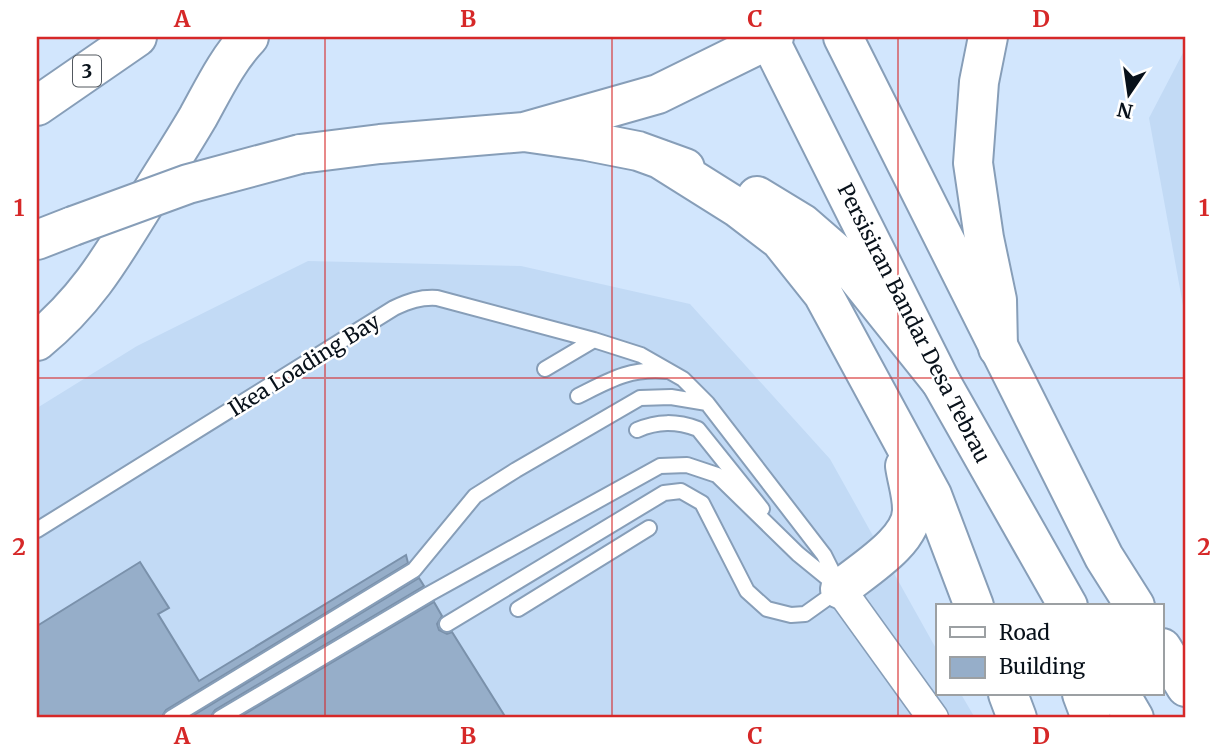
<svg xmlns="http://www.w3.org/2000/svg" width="1223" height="755" font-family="Merriweather,serif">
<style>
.built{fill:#c2daf5}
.building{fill:#96aec9;stroke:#7a91ab;stroke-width:2}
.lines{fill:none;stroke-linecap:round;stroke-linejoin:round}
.service-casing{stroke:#879eb8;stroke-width:18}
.minor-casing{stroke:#879eb8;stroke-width:33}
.secondary-casing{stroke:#879eb8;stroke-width:42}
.trunk-casing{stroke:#879eb8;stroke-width:42}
.service{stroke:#fff;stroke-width:14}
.minor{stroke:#fff;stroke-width:30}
.secondary{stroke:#fff;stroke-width:38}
.trunk{stroke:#fff;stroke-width:38}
.trunk-bridge-casing{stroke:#879eb8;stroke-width:42;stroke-linecap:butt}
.trunk-bridge{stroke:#fff;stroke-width:38}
.grid{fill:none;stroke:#d62828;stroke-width:2;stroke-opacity:0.55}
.labels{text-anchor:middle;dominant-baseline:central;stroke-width:5;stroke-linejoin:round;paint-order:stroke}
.shield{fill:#fff;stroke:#52585f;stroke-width:2}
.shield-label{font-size:19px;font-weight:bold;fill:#08111a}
.street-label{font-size:21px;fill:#08111a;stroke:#fff}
.neatline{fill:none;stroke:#d62828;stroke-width:2.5}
.grid-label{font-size:23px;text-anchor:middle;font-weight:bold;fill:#d62828}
</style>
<rect width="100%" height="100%" fill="#d2e6fd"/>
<!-- built -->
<path class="built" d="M1186,47V322L1149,118Z
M308,261L521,266L690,304L830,459L938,652V694H961L975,718H37V408L137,346Z"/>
<!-- building -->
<path class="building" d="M406,555L408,563L166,710L161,718H37V626L140,562L169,608L158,614L199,681Z
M419,578L424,586L215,710L210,718H189Z
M434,602L442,616L437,624L439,630L447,634L452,632L506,718H238Z"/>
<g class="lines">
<defs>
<path id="service" d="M545,369L594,340
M578,396C610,380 629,368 666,371
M637,430C658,421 676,421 698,429L762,509
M37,530L394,308C409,301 420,297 437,298L594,340L641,355L683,379L707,403L824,555L840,587
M518,609L649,528
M447,624L664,493L681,491L702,503L747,591L767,609L791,615L805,614L840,589
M171,718L414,570L475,496L516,470L640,398L671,397L707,403
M220,718L429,594L660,466L687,465L717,475L798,554L836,585"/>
<path id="minor" d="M840,589L933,718"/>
<path id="secondary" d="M768,37L941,382L1068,606
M843,37L1104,557L1135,606
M1162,648L1186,687
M1082,694L1091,718
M1120,694L1134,718"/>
<path id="trunk" d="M988,37L979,82L973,163L984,238L997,300L998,348
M37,106L137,37
M524,132L587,141L638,151L685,168
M300,154L380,144L524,132L658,94L774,37
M660,159L738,208L780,240L823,294L932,495L974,606
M757,196L803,224L841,257L941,382
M37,240L73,226
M37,341C87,300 111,258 145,203C162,175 181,146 198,117C213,90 227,60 249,37
M840,589C863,570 913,541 912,509C912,494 907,480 905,466
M1008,694L1017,718"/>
</defs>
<!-- service casing -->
<use href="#service" class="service-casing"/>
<!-- minor casing -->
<use href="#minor" class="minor-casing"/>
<!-- secondary casing -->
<use href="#secondary" class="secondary-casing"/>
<!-- trunk casing -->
<use href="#trunk" class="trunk-casing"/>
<!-- service -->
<use href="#service" class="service"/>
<!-- minor -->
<use href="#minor" class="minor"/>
<!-- secondary -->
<use href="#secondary" class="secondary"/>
<!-- trunk -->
<use href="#trunk" class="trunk"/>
<defs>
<path id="trunk-bridge" d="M73,226L188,184L300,154"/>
</defs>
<!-- trunk-bridge casing -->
<use href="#trunk-bridge" class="trunk-bridge-casing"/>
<!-- trunk-bridge -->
<use href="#trunk-bridge" class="trunk-bridge"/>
</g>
<!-- grid -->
<path class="grid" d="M325,37V718M612,37V718M898,37V718M37,378H1186"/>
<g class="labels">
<!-- shield labels -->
<rect class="shield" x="73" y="55.5" width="28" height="31" rx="5"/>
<g class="shield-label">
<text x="87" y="71">3</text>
</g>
<!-- street labels -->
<g class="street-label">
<text transform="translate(914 323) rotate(63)">Persisiran Bandar Desa Tebrau</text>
<text transform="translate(304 365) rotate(-32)">Ikea Loading Bay</text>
</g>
</g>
<!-- border -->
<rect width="1223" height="755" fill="none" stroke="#ffffff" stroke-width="77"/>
<!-- legend -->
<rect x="936" y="604" width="228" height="91" fill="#ffffff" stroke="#9ca0a3" stroke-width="2"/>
<rect x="950" y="627" width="35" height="10" fill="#ffffff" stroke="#9ca0a3" stroke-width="2"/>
<text x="999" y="640" font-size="21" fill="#08111a">Road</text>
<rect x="950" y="657" width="35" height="21" fill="#96aec9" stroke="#9ca0a3" stroke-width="2"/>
<text x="999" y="674" font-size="21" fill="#08111a">Building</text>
<!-- north arrow -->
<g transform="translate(1129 94) rotate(193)" stroke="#ffffff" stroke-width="5" paint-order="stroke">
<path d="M0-5L12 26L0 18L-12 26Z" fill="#08111a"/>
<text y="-10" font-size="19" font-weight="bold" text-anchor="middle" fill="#08111a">N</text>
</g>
<rect x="38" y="38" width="1146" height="678" class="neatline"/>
<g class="grid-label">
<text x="182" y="27">A</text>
<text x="468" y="27">B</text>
<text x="755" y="27">C</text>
<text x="1041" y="27">D</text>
<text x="19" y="216">1</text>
<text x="1204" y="216">1</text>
<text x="19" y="555">2</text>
<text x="1204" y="555">2</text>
<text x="182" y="744">A</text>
<text x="468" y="744">B</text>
<text x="755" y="744">C</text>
<text x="1041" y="744">D</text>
</g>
</svg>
